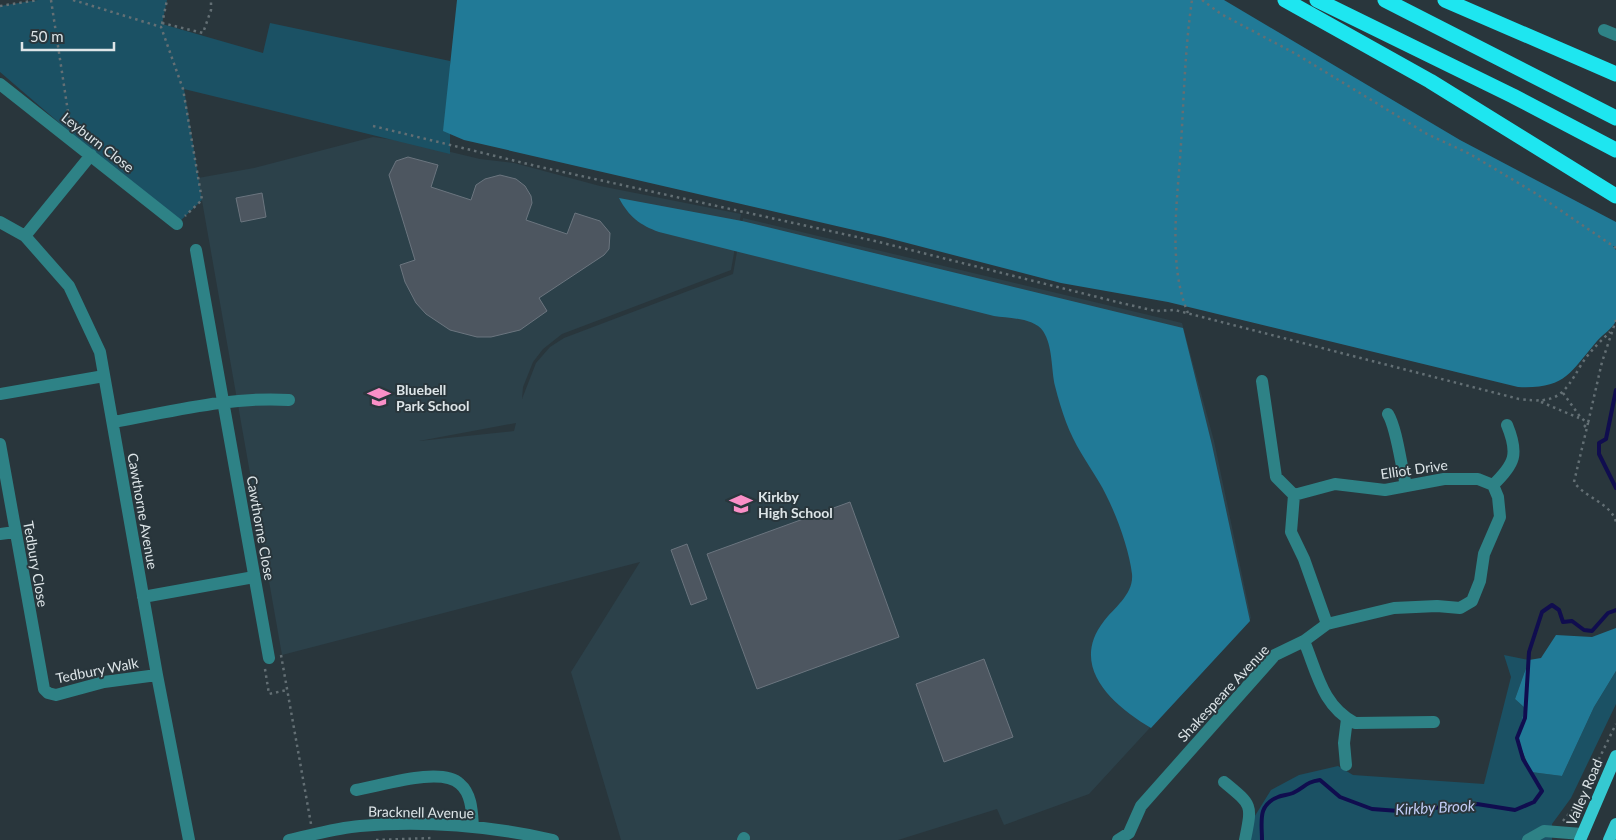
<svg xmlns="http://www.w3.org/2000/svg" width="1616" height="840" font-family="Lato,sans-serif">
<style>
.built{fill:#2c414a;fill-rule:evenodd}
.green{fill:#1b5164}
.forest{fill:#217a97}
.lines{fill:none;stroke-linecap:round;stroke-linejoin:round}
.stream{stroke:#100d4f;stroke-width:4}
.building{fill:#4d5660;stroke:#6b757f}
.path{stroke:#636f74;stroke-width:2.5;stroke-dasharray:2.5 4;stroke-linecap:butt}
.minor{stroke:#2e8286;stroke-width:12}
.major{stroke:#35c9d1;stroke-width:12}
.highway{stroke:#1ee6f0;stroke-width:15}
.labels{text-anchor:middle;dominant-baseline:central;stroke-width:4;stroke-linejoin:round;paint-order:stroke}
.street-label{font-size:14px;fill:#dde5e8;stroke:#29363c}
.poi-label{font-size:14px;font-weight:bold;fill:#dde5e8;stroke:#29363c;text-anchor:start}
.water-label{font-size:15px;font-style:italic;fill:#c2ccf5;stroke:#29363c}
</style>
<rect width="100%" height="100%" fill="#29363c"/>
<!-- built -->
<path class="built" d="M373,137L409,142L480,159L514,163L600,186L741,214L731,270L562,334L543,349L533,362L523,387L522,399L536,363L550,347L564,338L733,274L743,218L1182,323L1214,441L1251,618L1089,794L1004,825L997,809L898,840H621L571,672L640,562L282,655L198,178L254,168ZM516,423L514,431L419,441Z"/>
<!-- green -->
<path class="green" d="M38,0H167L162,24L263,53L270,23L450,61V154L184,89L202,200L177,224L0,72V6Z
M1504,655L1529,660L1515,699L1525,708C1517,738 1515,744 1531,772L1562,776L1594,707L1616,671V704L1571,798L1552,824V840H1240L1271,790L1299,775L1338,766L1353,775L1484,784L1511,677Z"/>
<!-- forest -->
<path class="forest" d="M457,0H1224L1460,140L1616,222V247L1613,246L1616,250V321C1612,329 1603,334 1597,341C1569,374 1565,389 1518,387L1168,302L1061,283L884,237L464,140L443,131Z
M619,198L742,221L1183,328L1212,445L1250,621L1151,728C1114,706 1068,667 1104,621C1114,608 1134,594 1132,574C1129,547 1113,505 1099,482C1087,462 1074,444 1066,422C1062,411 1058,398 1055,386C1051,369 1053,346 1043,331C1034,318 1008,318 994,316L659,232C640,225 629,217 619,198Z
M1616,628V671L1594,707L1562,776L1531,772L1517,738L1525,708L1515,699L1529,660L1541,658L1556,635L1592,637Z"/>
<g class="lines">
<!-- stream -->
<path class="stream" d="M1616,390L1606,439L1599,443V454L1616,488
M1262,840C1262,822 1257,805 1278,797C1282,795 1288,795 1293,793C1305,787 1306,782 1320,780L1340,797L1372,809L1399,811L1477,804L1515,810L1534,802L1542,791L1523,759L1517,738L1525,718L1529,652L1542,612L1552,605L1559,610L1563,622L1572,621L1584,630L1592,631L1608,613L1616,610"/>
</g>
<!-- building -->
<path class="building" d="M408,157L438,165L431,187L471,200L476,185L485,179L500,175L516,179L525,186L531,196L532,203L526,220L567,234L575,213L600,221L610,233L609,249L604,255L539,298L547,311L520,330L491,337H477L450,330L426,314L416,303L405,282L400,265L415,260L389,175L396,161Z
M262,193L266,217L241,222L236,198Z
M850,502L899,637L757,689L707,554Z
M687,544L707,599L691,605L671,550Z
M984,659L1013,737L944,762L916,684Z"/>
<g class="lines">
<!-- path -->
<path class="path" d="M51,0L70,125
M73,0L161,27L183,89L202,200L185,216
M1202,0L1221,14L1296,54L1427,134L1470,154L1535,193L1616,248
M0,6L38,0
M162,23L203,33L211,10V0
M162,24L167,0
M373,126L536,166L875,241L1121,303L1156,311L1175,310L1519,399C1557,404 1563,396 1581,365C1589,352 1600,342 1610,332
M1188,313C1167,264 1178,197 1181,144C1184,96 1185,48 1192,0
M1563,393L1581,418L1588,423L1574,482C1585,498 1611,503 1616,522
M1541,402L1579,418
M1584,427L1588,423L1602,362L1616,320
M281,655L311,824
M265,669L269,694L287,690
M1563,821L1577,804L1616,724
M376,840L432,838"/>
<!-- minor -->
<path class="minor" d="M1604,30L1616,35
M0,84L177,224
M0,222L25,236L69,286L100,352L157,675L189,840
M25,236L91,155
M196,250L269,658
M1262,381L1276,477L1294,495
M0,394L104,376
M1388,414C1397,429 1401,466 1406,485
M113,422C170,412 231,396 289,400
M0,444L44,689L48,693L56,695L104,682L157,675
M1493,485C1515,464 1519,454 1507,425
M0,534L15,532
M143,597L254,577
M1304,641C1317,672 1322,706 1355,723L1434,722
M1346,765L1344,743L1347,719
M1224,782C1253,806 1252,804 1245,840
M356,790C381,786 441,766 460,784C472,794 472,813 473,827
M289,840C312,835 336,828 360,826C423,820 492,826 553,840
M743,840L744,838
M1118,840L1129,833L1141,806L1275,655L1304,641L1327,624L1394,608L1437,606L1460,608L1472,601L1480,581L1484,554L1500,517L1498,497L1493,485L1478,479H1444L1385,490L1335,484L1294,495L1291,532L1304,559L1327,624
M1528,840L1544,831L1582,834"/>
<!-- major -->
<path class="major" d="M1580,840L1616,756
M1609,840L1616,824"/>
<!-- highway -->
<path class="highway" d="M1285,0L1430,81L1616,196
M1317,0L1513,96L1616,150
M1385,0L1616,118
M1445,0L1616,74"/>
</g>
<!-- icons -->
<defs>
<symbol id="school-bare" viewBox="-9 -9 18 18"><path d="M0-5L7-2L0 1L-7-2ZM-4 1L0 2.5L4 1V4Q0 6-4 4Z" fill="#fa8fc7" stroke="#29363c" stroke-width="2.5" paint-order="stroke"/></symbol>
</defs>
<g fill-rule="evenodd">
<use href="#school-bare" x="363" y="381" width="32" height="32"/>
<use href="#school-bare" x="725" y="488" width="32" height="32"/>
</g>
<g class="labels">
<!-- street labels -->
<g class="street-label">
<text transform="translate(98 142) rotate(38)">Leyburn Close</text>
<text transform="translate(1414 469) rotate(-8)">Elliot Drive</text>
<text transform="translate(143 511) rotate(80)">Cawthorne Avenue</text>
<text transform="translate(261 528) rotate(80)">Cawthorne Close</text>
<text transform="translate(36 564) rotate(80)">Tedbury Close</text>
<text transform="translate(97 670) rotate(-11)">Tedbury Walk</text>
<text transform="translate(1223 693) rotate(-47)">Shakespeare Avenue</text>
<text transform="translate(1584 792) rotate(-67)">Valley Road</text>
<text transform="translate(421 812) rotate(1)">Bracknell Avenue</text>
</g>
<!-- poi labels -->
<g class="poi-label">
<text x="396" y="389">Bluebell<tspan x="396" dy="16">Park School</tspan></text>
<text x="758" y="496">Kirkby<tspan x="758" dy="16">High School</tspan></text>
</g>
<!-- water labels -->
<g class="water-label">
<text transform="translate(1435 807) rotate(-3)">Kirkby Brook</text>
</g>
</g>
<!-- scale -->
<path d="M22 42v8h92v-8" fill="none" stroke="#dde5e8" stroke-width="2.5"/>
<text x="30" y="42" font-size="15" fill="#dde5e8" stroke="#29363c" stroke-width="4" paint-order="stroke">50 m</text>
</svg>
